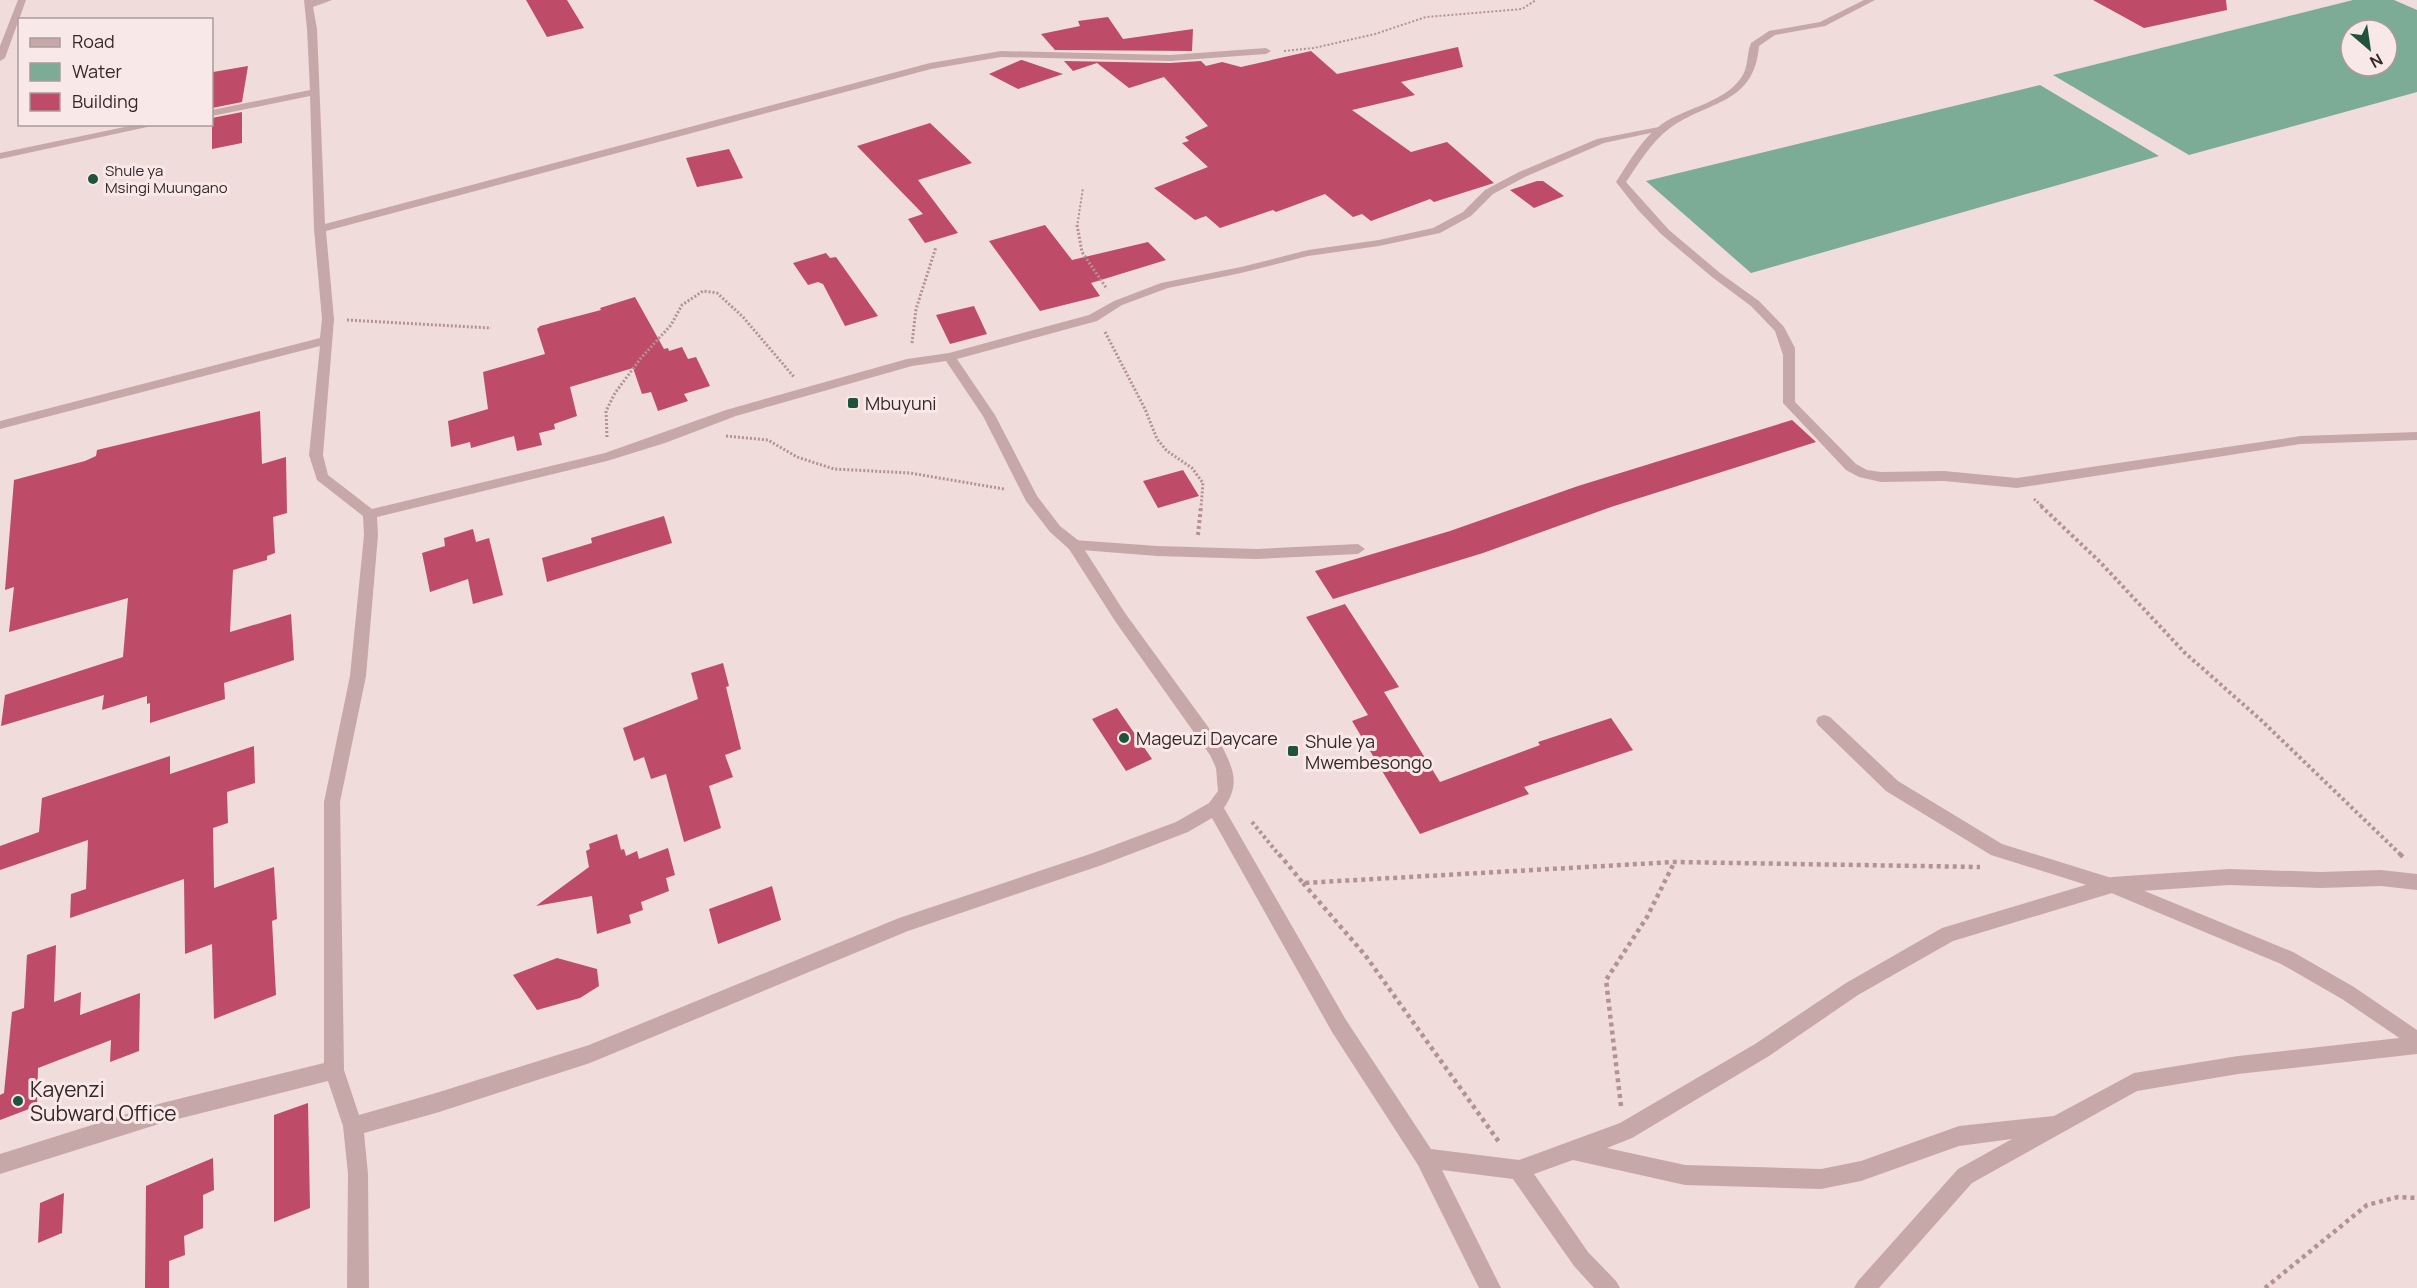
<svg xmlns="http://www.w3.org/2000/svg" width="2417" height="1288" font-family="Manrope,sans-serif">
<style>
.water{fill:#7cab96;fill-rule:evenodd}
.building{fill:#be4b67}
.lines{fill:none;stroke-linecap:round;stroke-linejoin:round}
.path-far3{stroke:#b39294;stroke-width:2;stroke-dasharray:2 2;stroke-linecap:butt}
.path-far2{stroke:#b39294;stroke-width:3;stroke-dasharray:2 2;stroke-linecap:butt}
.path-far1{stroke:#b39294;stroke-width:4;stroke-dasharray:3 3;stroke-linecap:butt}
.path{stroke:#b39294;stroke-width:4.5;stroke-dasharray:4 4;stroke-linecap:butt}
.lane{fill:#c7a8a9;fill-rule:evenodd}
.street{fill:#c7a8a9;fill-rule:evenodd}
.poi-dot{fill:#20533e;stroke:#f8e8e7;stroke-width:2}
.labels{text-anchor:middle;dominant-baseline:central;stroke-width:6;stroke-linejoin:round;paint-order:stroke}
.far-poi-label{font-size:15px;fill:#35282a;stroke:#f8e8e7;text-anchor:start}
.poi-label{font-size:18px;fill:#35282a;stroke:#f8e8e7;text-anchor:start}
.near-poi-label{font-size:21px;fill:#35282a;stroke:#f8e8e7;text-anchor:start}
</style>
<rect width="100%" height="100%" fill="#f0dcdb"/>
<!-- water -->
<path class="water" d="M2353,0H2394L2417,10V92L2189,155L2053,75ZM2351,30H2387V66H2351Z
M2040,85L2159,156L1751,273L1646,181Z"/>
<!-- building -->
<path class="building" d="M526,0H567L584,28L547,37Z
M2093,0H2226L2227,10L2144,28Z
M1108,17L1123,39L1193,29L1192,51L1055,50L1041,34L1080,26L1078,21Z
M1458,47L1463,67L1401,82L1415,95L1352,110L1411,152L1447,142L1494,183L1434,202L1430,199L1371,221L1362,214L1353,217L1325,194L1276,212L1273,210L1220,228L1206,216L1195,220L1154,188L1208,167L1182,143L1189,141L1185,137L1208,126L1164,77L1129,88L1097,63L1073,71L1064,61L1170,63L1201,61L1206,66L1222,62L1241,67L1311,51L1337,74Z
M1021,60H1022L1063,74L1018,89L989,74Z
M248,66L242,102L212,108L213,72Z
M242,112V143L212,149V118Z
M930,123L972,163L918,180L958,233L925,243L908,219L923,214L857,146Z
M729,149L743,178L697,187L686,158Z
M1537,181H1543L1564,196L1534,208L1510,190Z
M1045,225L1072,260L1148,242L1166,260L1091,283L1100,296L1040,311L989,241Z
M826,253L830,258L836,257L878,316L845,326L823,284L818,282L808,285L793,263Z
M635,297L664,349L668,348L669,351L682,347L688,359L696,357L710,386L684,394L688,401L658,411L651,392L642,394L633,368L570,387L577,416L554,424L555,429L539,433L542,445L517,451L514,436L471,448L470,442L451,447L448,421L488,409L483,372L545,354L537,329L540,326L601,310L600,308Z
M974,306L987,334L950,344L936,315Z
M260,411L262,464L286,457L287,513L273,517L275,553L267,556V560L233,570L230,632L291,614L294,660L224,683L225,699L150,723V703L147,704V696L102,710L104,695L1,726L5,695L123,657L128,598L9,632L14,587L5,590L14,480L85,461L96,456L97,450Z
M1792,420L1816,442L1611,507L1483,553L1333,599L1315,571L1450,531L1578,486Z
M1183,470L1199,496L1158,508L1143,481Z
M664,516L672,543L547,582L542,558L592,543L591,538Z
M473,529L476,542L489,538L503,595L473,604L468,579L430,592L422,553L445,546L444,538Z
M1345,604L1399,687L1384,692L1440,782L1540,745L1538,742L1611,718L1633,750L1524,787L1529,794L1420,834L1352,721L1368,715L1306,617Z
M723,663L729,686L726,687L741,749L725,755L733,777L709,786L721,828L684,842L666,774L651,779L644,757L634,761L623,728L698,699L691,673Z
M1117,708L1152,759L1126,771L1092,719Z
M254,746L255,783L227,792L228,823L213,828L214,888L274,867L277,919L272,921L276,995L214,1019L212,944L185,954L184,879L70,918L71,894L86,889L88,840L0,870V846L39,832L42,798L170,756V774Z
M617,834L621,850L624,849L626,856L637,851L639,859L668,848L675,875L666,878L669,891L641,902L643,910L629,915L631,923L597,934L592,896L536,906L589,867L586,851L590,849L589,844Z
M772,886L781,920L718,944L709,909Z
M56,945L54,1002L81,992L80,1015L140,993L139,1051L110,1062L111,1040L38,1068L37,1106L0,1120V1095L4,1093L12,1012L24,1008L27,955Z
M557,958L597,969L599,986L580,998L537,1010L513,975Z
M308,1103L310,1208L274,1222V1115Z
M213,1158L214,1190L203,1195V1228L184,1236L185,1255L169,1261V1288H145L146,1186Z
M64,1193L62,1233L38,1243L40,1203Z"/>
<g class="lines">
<!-- path-far3 -->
<path class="path-far3" d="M1284,51L1314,48L1375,34L1426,17L1522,9L1536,0
M1077,227L1083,188"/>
<!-- path-far2 -->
<path class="path-far2" d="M1077,225L1082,252L1107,289
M347,320L491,328
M1105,332L1145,409L1157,439L1167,451L1192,468L1203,483L1201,507
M912,343L916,309L936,247
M726,436L768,440L797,457L834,469L910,473L1004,489
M607,437L606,411L615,393L641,358L671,325L682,305L703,291L717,293L743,317L794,377
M2034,499L2043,507"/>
<!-- path-far1 -->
<path class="path-far1" d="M2041,506L2100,562L2184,652L2262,721L2402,856
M1198,535L1201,506
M1252,822L1280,856"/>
<!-- path -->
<path class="path" d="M1279,854L1303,883L1674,862L1980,867
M2400,854L2403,857
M1303,883L1365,955L1499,1142
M1621,1106L1606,980L1647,917L1674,863
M2265,1288L2367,1205L2398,1197L2417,1198"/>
<!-- lane -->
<path class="lane" d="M1864,0H1875L1825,26L1775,35L1759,46C1754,105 1709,100 1670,128C1651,142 1639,163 1626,182L1669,230L1720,273L1759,301L1784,327L1795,348V402L1856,464L1867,470L1881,472L1944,471L2017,478L2301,436L2417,432V440L2301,444L2017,488L1944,481L1881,482L1859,477L1846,470L1783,403V355L1775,331L1751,306L1712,277L1661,234L1638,210L1616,182C1630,161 1643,136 1665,122C1689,107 1724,102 1741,78C1749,67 1746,55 1751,43L1769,31L1820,22Z
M1074,540L1157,546L1256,549L1358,544L1365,549L1358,554L1256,559L1157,556L1069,549L1067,545L1069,541Z
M1824,715L1830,717L1898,781L2002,844L2118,880L2293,952L2354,987L2417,1030V1050L2342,999L2281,964L2109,892L1991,855L1886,791L1818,725L1816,721L1818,717Z"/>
<!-- street -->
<path class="street" d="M18,0H26L5,58L0,61V46Z
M304,0H332L313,7L317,29L325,224L930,63L1001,51L1170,55L1266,48L1271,51L1266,54L1170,61L1001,57L931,69L326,231L334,319L323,455L328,475L372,509L605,453L726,410L907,359L949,353L1089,315L1114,301L1161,283L1241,267L1308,250L1379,240L1433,228L1463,212L1485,190L1519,172L1597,139L1669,125V129L1604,143L1527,176L1493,194L1471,216L1440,233L1379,246L1308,256L1241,273L1168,288L1122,305L1097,321L957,359L995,415L1037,496L1060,526L1079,541L1125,613L1222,746C1234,771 1240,784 1224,808L1346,1020L1431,1149L1519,1160L1620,1123L1755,1044L1846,983L1942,928L2112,877L2229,869L2321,872L2381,870L2417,874V890L2381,886L2321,888L2229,885L2112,893L1953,941L1858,995L1769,1056L1632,1138L1607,1148L1685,1165L1821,1169L1861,1161L1959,1126L2054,1116L2134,1073L2238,1056L2417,1036V1054L2238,1074L2137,1091L1972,1183L1879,1288H1854L1858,1281L1958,1169L2012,1139L1959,1146L1861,1181L1821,1189L1685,1185L1573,1160L1534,1174L1588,1252L1616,1281L1620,1288H1594L1574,1266L1513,1179L1442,1170L1501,1288H1479L1418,1165L1332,1032L1212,818L1188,832L1102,865L908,931L590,1063L436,1113L364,1133L368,1174L369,1288H347L348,1174L343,1126L328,1081L162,1123L0,1174V1154L162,1103L324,1063V802L350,676L364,535L363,516L317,480L309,455L320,346L0,429V421L320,338L322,319L314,229L310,96L212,116V110L310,90L307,29ZM946,361L983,416L1026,501L1050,532L1069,549L1115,621L1210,755L1216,768L1218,791L1209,803L1176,822L1093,853L899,918L589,1045L436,1093L359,1115L344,1070L340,802L366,676L378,535L377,517L607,461L665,443L736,416L912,366Z
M139,124H161L0,159V153Z"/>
</g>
<!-- markers -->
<g class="poi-dot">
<circle cx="93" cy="179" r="6"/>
<rect x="847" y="397" width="12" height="12" rx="3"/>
<circle cx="1124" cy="738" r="6"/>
<rect x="1287" y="745" width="12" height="12" rx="3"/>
<circle cx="18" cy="1101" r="6"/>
</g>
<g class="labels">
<!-- far-poi labels -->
<g class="far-poi-label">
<text x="105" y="170">Shule ya<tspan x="105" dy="17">Msingi Muungano</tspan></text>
</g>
<!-- poi labels -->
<g class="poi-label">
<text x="865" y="403">Mbuyuni</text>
<text x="1136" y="738">Mageuzi Daycare</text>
<text x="1305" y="741">Shule ya<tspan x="1305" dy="21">Mwembesongo</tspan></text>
</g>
<!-- near-poi labels -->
<g class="near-poi-label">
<text x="30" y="1089">Kayenzi<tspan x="30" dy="24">Subward Office</tspan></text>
</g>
</g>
<!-- legend -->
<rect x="18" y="18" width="195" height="108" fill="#f8e8e7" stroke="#aa9b9b" stroke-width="1.5"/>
<rect x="30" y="38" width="30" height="9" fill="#c7a8a9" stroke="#aa9b9b" stroke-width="1.5"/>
<text x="72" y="48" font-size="18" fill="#35282a">Road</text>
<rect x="30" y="63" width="30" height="18" fill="#7cab96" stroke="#aa9b9b" stroke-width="1.5"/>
<text x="72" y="78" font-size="18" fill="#35282a">Water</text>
<rect x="30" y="93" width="30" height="18" fill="#be4b67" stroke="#aa9b9b" stroke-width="1.5"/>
<text x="72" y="108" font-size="18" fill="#35282a">Building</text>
<!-- north arrow -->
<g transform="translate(2369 48) rotate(151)"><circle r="28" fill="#f8e8e7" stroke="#aa9b9b" stroke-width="1.5"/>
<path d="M0-4.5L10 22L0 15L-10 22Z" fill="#20533e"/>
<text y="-9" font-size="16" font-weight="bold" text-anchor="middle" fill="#35282a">N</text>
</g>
</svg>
